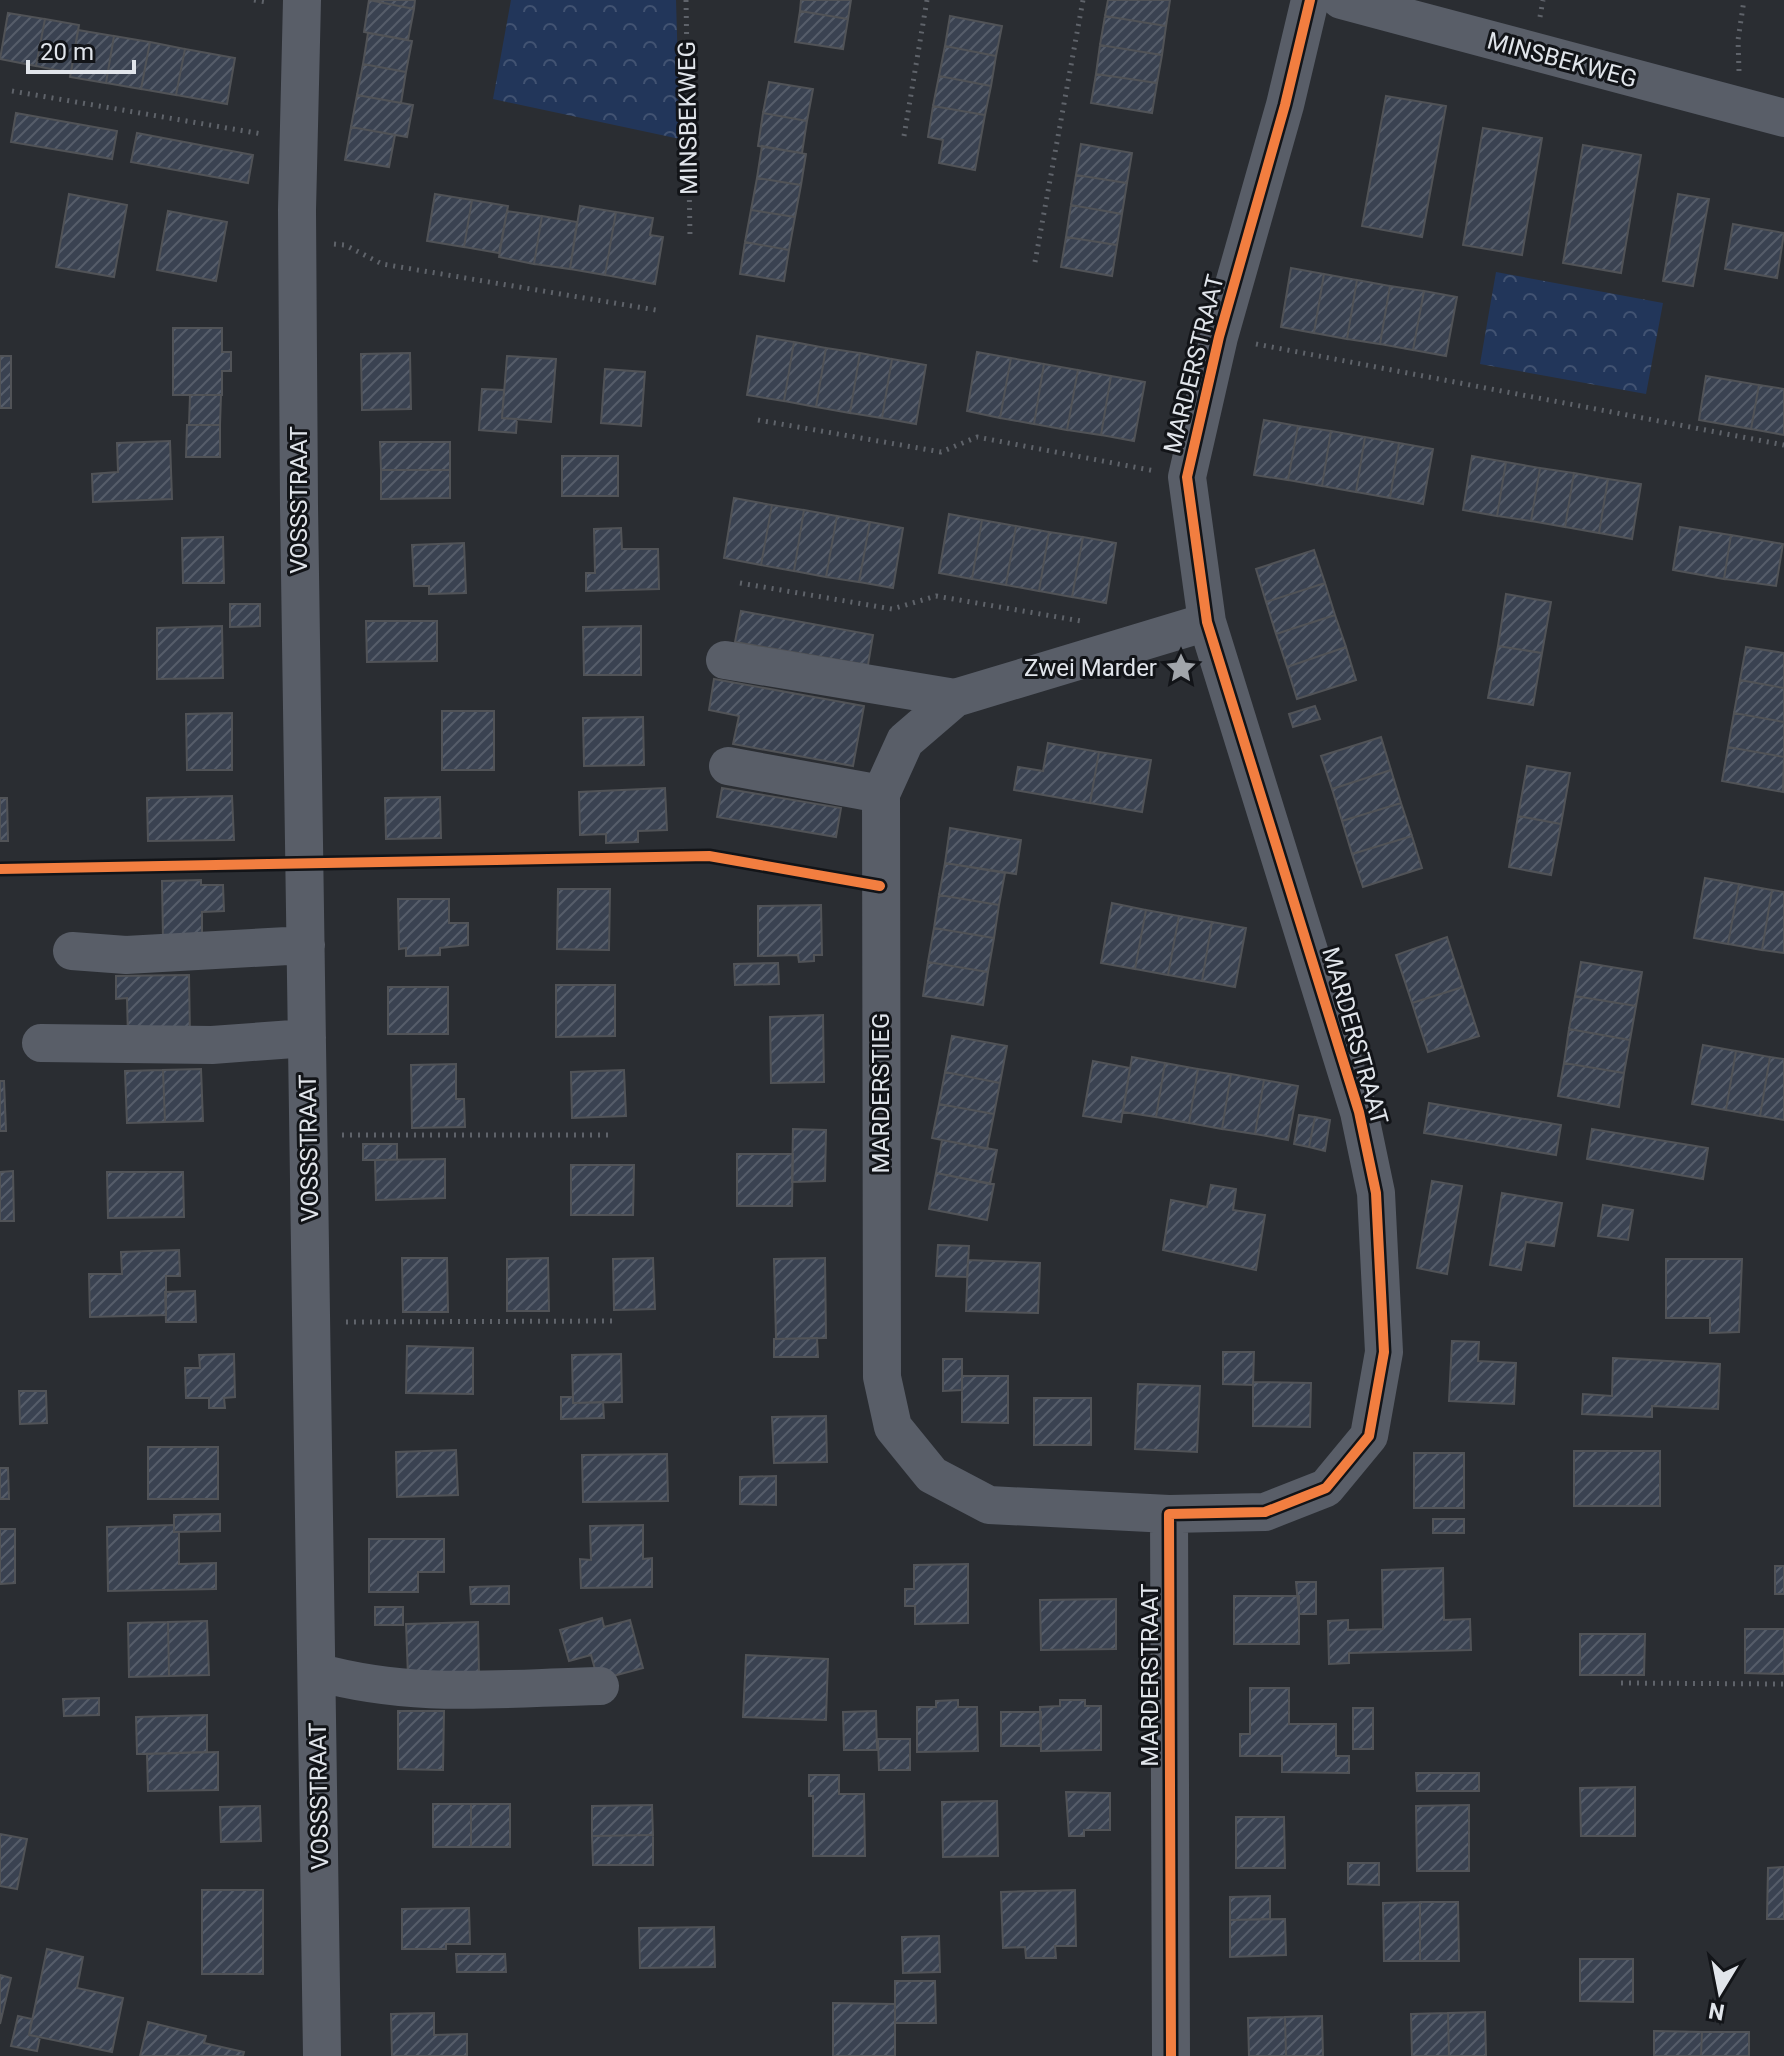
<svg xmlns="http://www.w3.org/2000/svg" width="1784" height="2056" font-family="Roboto,sans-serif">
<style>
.forest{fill:url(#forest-crowns)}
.building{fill:url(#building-hatch);stroke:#515357;stroke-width:2}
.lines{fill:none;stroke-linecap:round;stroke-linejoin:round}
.path{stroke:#5f636a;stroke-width:5;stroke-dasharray:2 6;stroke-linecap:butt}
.minor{stroke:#595e68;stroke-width:38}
.cycleway-casing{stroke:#121418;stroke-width:15}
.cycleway{stroke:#f27e40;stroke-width:10}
.labels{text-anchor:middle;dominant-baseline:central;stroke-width:6;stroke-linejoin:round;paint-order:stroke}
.street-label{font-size:24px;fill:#e1e5eb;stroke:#121418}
.poi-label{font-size:24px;fill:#e1e5eb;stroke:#121418;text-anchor:end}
</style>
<defs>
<pattern id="forest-crowns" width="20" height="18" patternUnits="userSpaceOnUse" patternTransform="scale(2)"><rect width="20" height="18" fill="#22365a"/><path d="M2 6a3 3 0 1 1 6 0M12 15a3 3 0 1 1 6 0" fill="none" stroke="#425372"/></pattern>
<pattern id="building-hatch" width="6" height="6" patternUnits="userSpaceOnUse" patternTransform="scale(2)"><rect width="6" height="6" fill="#3a4251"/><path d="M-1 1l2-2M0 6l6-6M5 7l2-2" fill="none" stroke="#565d6a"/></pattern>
</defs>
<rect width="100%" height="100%" fill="#2a2d32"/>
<!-- forest -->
<path class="forest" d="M511,0H676L680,139L493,99Z
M1496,272L1663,303L1646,394L1480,364Z"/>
<!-- building -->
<path class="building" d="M369,0L414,9L408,40L364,32Z
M369,0H415L414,9Z
M801,0H851L848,19L800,11Z
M1108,0H1170L1166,26L1105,16Z
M800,11L848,19L843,49L795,42Z
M8,13L45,19L36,66L0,59Z
M950,16L1002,26L996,56L945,46Z
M1105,16L1166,26L1162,55L1100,45Z
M45,19L79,25L71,73L36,66Z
M78,30L114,36L106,83L70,77Z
M368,33L412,41L406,72L363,64Z
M114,36L150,42L141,89L106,83Z
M150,42L185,49L176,95L141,89Z
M1100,45L1162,55L1157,83L1096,74Z
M945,46L996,56L991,86L939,76Z
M185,49L235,58L227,104L176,95Z
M363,64L406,72L401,103L357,95Z
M1096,74L1157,83L1152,113L1091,103Z
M939,76L991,86L985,115L933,106Z
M769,82L813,89L807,121L763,113Z
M357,95L413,105L407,137L351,127Z
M1386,96L1446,106L1422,237L1362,226Z
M933,106L985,115L975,170L939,163L943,140L928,137Z
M16,113L117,131L112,159L11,142Z
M763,113L807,121L802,153L758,146Z
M351,127L395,135L389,167L345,160Z
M1483,128L1542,138L1522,255L1463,245Z
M137,133L253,155L248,183L131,162Z
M1081,144L1132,153L1127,183L1076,175Z
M1583,145L1641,155L1621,273L1563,263Z
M762,146L806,154L801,185L757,178Z
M1076,175L1127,183L1122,214L1071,205Z
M757,178L801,185L795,217L751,210Z
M69,194L127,205L114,277L56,267Z
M435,194L472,200L464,247L427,241Z
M1678,194L1709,199L1693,286L1663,281Z
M472,200L508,206L499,253L464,247Z
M1071,205L1122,214L1117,245L1066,237Z
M580,206L616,212L605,275L570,269Z
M751,210L795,217L789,250L745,242Z
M168,211L227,222L216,281L157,270Z
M507,211L542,216L534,264L499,257Z
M616,212L653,218L650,235L663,237L655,284L605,275Z
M542,216L577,222L570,269L534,264Z
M1733,224L1784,233L1777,278L1725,269Z
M1066,237L1117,245L1112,276L1061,267Z
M745,242L789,250L784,281L740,274Z
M1291,268L1324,274L1314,333L1281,327Z
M1324,274L1357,280L1347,339L1314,333Z
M1357,280L1390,286L1380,344L1347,339Z
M1390,286L1424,291L1413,350L1380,344Z
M1424,291L1457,297L1446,356L1413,350Z
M173,328H222V352H231V371H222V395H173Z
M757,336L794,342L784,401L747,395Z
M794,342L826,348L816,407L784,401Z
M826,348L860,353L850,413L816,407Z
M977,352L1011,358L1000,418L967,411Z
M410,353L411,409L362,410L361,354Z
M860,353L892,359L882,418L850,413Z
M0,356H11V408H0Z
M507,356L556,359L551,422L502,418Z
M1011,358L1044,364L1034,424L1000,418Z
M892,359L926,365L916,424L882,418Z
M1044,364L1078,370L1067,430L1034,424Z
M605,369L645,372L641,426L601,423Z
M1078,370L1111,376L1101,435L1067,430Z
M1111,376L1145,382L1134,441L1101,435Z
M1706,376L1759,385L1751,429L1699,420Z
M1759,385L1784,389V435L1751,429Z
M482,389L504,390L502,418L517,419L516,433L479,430Z
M190,395H221L220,425H189Z
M1264,420L1298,426L1288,480L1254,475Z
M187,425H220V457H186Z
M1298,426L1331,431L1322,486L1288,480Z
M1331,431L1365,437L1356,492L1322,486Z
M1365,437L1399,443L1390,498L1356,492Z
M170,441L172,499L93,502L92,474L118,472L117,443Z
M380,442H450V470H381Z
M1399,443L1433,449L1423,504L1390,498Z
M562,456H618V496H562Z
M1472,456L1506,462L1497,516L1463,510Z
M1506,462L1540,468L1531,521L1497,516Z
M1540,468L1574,473L1565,527L1531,521Z
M381,470H450V498L381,499Z
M1574,473L1608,479L1599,533L1565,527Z
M1608,479L1641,484L1632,539L1599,533Z
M734,498L772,505L761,565L724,558Z
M772,505L804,510L794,571L761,565Z
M804,510L837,516L826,577L794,571Z
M949,514L982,520L972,579L939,573Z
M837,516L870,522L859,582L826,577Z
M982,520L1016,526L1006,585L972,579Z
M870,522L903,528L893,588L859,582Z
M1016,526L1049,532L1039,591L1006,585Z
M1680,527L1731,535L1724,579L1673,570Z
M621,528L622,549H658L659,589L586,591V573H595L594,529Z
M1049,532L1083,537L1072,597L1039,591Z
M1731,535L1783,544L1776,586L1724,579Z
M223,537L224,583H183L182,538Z
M1083,537L1116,543L1106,603L1072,597Z
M464,543L466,593L429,594V586H414L412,545Z
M1314,550L1325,583L1266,602L1256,569Z
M1325,583L1335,615L1276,634L1266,602Z
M1506,594L1551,602L1542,653L1498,646Z
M230,604H260V626L230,627Z
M741,611L873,635L868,665L735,642Z
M1335,615L1346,647L1287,667L1276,634Z
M366,621H437V661L367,662Z
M222,626L223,678L157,679V628Z
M641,626V675H584L583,627Z
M1498,646L1542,653L1533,705L1488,698Z
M1346,647L1356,680L1297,699L1287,667Z
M1746,647L1784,653V688L1740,680Z
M714,679L864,706L853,766L733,744L739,716L709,710Z
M1740,680L1784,688V722L1734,713Z
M1315,706L1320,719L1293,727L1289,714Z
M442,711H494V770H442Z
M232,713V770H187L186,714Z
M1734,713L1784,722V757L1728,747Z
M643,717L644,765L584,766L583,718Z
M1381,737L1391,770L1332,789L1321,756Z
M1048,743L1099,752L1090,803L1014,790L1018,767L1043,771Z
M1728,747L1784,757L1783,792L1722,781Z
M1099,752L1151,760L1142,812L1090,803Z
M1527,766L1570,773L1561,824L1518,816Z
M1391,770L1401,803L1342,821L1332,789Z
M665,788L667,830L638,831V842L606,843V834L580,835L579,792Z
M722,788L841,808L836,837L717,817Z
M232,796L234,840L148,841L147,798Z
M440,797L441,838L386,839L385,798Z
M0,798H7L8,841H0Z
M1401,803L1412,836L1352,854L1342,821Z
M1518,816L1561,824L1551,875L1509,867Z
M950,828L1021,840L1016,874L945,863Z
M1412,836L1422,868L1363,887L1352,854Z
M945,863L1005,873L999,905L939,895Z
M1705,878L1739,884L1728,944L1694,938Z
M201,880V885H223L224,911L202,912V939L163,940L162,881Z
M1739,884L1772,890L1762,950L1728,944Z
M558,889H610L609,950L557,949Z
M1772,890L1784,892V953L1762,950Z
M939,895L999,905L994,938L934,928Z
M398,899H449V923H468V945L440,948V955L406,956V948L399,949Z
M1112,903L1146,910L1135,969L1101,963Z
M821,905L822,955H814V961L799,962L798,955L758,956V906Z
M1146,910L1179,916L1168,975L1135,969Z
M1179,916L1212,922L1202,981L1168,975Z
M1212,922L1246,928L1235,987L1202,981Z
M934,928L994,938L988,972L928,962Z
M1447,937L1463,987L1412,1003L1396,955Z
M928,962L988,972L983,1005L923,996Z
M1581,962L1642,972L1636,1006L1575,996Z
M778,963L779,984L735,985L734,964Z
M189,975L190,1037L128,1038L127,998L116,999V976Z
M556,985H615V1036L556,1037Z
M388,987H448V1034H388Z
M1463,987L1479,1036L1428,1052L1412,1003Z
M1575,996L1636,1006L1630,1040L1569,1029Z
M823,1015L824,1082L771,1083L770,1017Z
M1569,1029L1630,1040L1624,1073L1564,1063Z
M952,1036L1007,1046L1000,1083L945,1072Z
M1703,1045L1736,1051L1726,1110L1692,1104Z
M1736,1051L1770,1057L1760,1116L1726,1110Z
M1132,1057L1165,1063L1156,1117L1123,1112Z
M1770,1057L1784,1059V1120L1760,1116Z
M1093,1061L1130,1068L1121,1122L1083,1116Z
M1165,1063L1198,1069L1189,1123L1156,1117Z
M1564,1063L1624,1073L1619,1107L1558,1096Z
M456,1064V1099H464L465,1127L412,1128L411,1065Z
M201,1069L203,1121L165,1122L163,1070Z
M1198,1069L1231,1074L1222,1129L1189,1123Z
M163,1070L165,1122L127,1123L125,1071Z
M624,1070L626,1116L572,1118L571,1072Z
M945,1072L1000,1083L994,1114L939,1104Z
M1231,1074L1264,1080L1255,1134L1222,1129Z
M1264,1080L1298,1086L1288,1140L1255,1134Z
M0,1081H4L6,1131H0Z
M1429,1103L1561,1125L1556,1155L1424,1133Z
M939,1104L994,1114L987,1149L932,1138Z
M1299,1115L1315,1117L1309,1147L1294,1144Z
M1315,1117L1330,1120L1325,1151L1309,1147Z
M793,1129L826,1130L825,1181L792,1182Z
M1592,1129L1708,1148L1703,1179L1587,1159Z
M942,1140L997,1150L990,1184L936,1173Z
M363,1144H397V1160H363Z
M737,1154H793L792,1206H737Z
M445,1159V1198L376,1200L375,1160Z
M571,1165H634L633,1215H571Z
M13,1171L14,1221H0V1172Z
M107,1172H183L184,1217L108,1218Z
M936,1173L994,1184L987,1220L929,1209Z
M1432,1181L1462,1186L1447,1274L1417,1268Z
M1211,1185L1236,1189L1233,1210L1265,1215L1256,1270L1163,1250L1171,1200L1207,1207Z
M1502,1193L1562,1203L1554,1246L1526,1242L1521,1270L1490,1265Z
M1603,1205L1633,1210L1628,1240L1598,1236Z
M938,1245L969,1246L967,1277L936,1276Z
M179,1250L180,1276H166V1315L90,1317L89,1274H122L121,1252Z
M402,1258H447L448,1312H403Z
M548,1258L549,1311H507V1259Z
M653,1258L655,1309L614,1310L613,1259Z
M825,1258L826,1338L776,1339L774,1259Z
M1666,1259H1742L1739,1332L1710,1333V1318H1666Z
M968,1260L1040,1263L1038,1313L966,1311Z
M195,1291L196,1322H166L165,1292Z
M817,1338L818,1357H774V1339Z
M1452,1341L1479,1342L1478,1361L1516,1363L1514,1404L1449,1401Z
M407,1346L473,1348V1394L406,1393Z
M1223,1352H1254L1253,1385L1223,1384Z
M234,1354L235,1397L224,1398L225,1408H209V1398H186L185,1368H200L199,1355Z
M621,1354L622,1402L573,1403L572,1355Z
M1613,1358L1720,1364L1718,1409L1652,1406V1417L1582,1414L1583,1394L1612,1396Z
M943,1359H962V1390L943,1391Z
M962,1376H1008V1423L962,1422Z
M1253,1382L1311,1383L1310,1427L1253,1426Z
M1138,1384L1200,1386L1197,1452L1135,1449Z
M19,1391H46L47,1423L20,1424Z
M561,1397H573V1403L603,1402L604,1418L561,1419Z
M1034,1398H1091V1445H1034Z
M826,1416L827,1462L774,1463L772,1417Z
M148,1447H218V1499H148Z
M456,1450L458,1495L397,1497L396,1452Z
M1574,1451H1660V1506H1574Z
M1414,1453H1464V1508H1414Z
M667,1454L668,1501L583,1502L582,1455Z
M0,1468H8L9,1499H0Z
M776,1476V1505L740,1504V1477Z
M220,1514V1531L174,1532V1515Z
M1433,1519H1464V1533H1433Z
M174,1525V1532H179V1564L216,1563V1589L108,1591L107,1527Z
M643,1525V1559L652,1558V1587L581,1588L580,1559L591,1560L590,1526Z
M0,1529H15V1583L0,1584Z
M369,1539H444V1572H418V1592H369Z
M968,1564V1623L915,1624V1606H905V1589H914V1565Z
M1775,1566H1784V1594H1775Z
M1443,1568L1444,1620L1470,1619L1471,1650L1349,1653V1663L1329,1664L1328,1621L1348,1620V1630L1383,1629L1382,1570Z
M1296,1582H1316V1614H1299Z
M509,1586V1604H471L470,1587Z
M1234,1596H1299V1644H1234Z
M1116,1599V1649L1041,1650L1040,1600Z
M375,1607H403V1625H375Z
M602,1618L604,1627L630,1620L643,1668L598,1680L591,1655L569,1661L560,1630Z
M207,1621L209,1675L169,1676L168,1622Z
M168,1622L169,1676L129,1677L128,1623Z
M478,1622L479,1675L408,1676L406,1624Z
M1745,1629H1784V1674L1745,1673Z
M1580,1634H1645L1644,1675H1580Z
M746,1655L828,1659L826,1720L743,1717Z
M1250,1688H1289V1724H1336V1756H1349V1773L1282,1772V1756H1240V1734H1250Z
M99,1698V1715L64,1716L63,1699Z
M958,1700V1707H977L978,1751L917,1752V1707H936V1701Z
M1060,1700H1085V1706H1101V1750L1041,1751L1040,1707L1060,1706Z
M1353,1708H1373V1749H1353Z
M398,1711H444L443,1770L398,1769Z
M876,1711L877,1750H844L843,1712Z
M1001,1712H1041V1746H1001Z
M207,1715V1752L137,1754L136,1717Z
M878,1739H910V1770H879Z
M218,1752V1790L148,1791L147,1754Z
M1416,1773H1479V1791H1417Z
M809,1775H839V1794H864L865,1856H813V1796H809Z
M1635,1787V1836H1581L1580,1788Z
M1066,1792L1110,1793V1830H1084V1836H1069Z
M997,1801L998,1856L943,1857L942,1802Z
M433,1804H471V1847H433Z
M471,1804H510V1847H471Z
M652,1805L653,1835L592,1836V1806Z
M1469,1805V1871H1417L1416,1806Z
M260,1806L261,1841L221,1842L220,1807Z
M1236,1817H1284L1285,1868H1236Z
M0,1834L27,1839L17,1889L0,1886Z
M653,1835V1865H593L592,1836Z
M1348,1863H1379V1885L1348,1884Z
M1784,1867V1919H1767L1768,1868Z
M202,1890H263V1974H202Z
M1075,1890L1076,1946H1055L1056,1958H1026L1025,1947L1003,1948L1001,1892Z
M1270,1896V1919L1230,1920V1897Z
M1420,1902H1458L1459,1961H1420Z
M1420,1902V1961H1384L1383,1903Z
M469,1908L470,1944H446V1949H402V1909Z
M1285,1919L1286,1955L1230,1957V1920Z
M714,1927L715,1967L640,1968L639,1928Z
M939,1936L940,1972L903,1973L902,1937Z
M47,1949L83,1957L77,1988L123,1998L112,2052L29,2035Z
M456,1954H505L506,1972H457Z
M1580,1959H1633V2002L1580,2001Z
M0,1975L11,1978L0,2024Z
M895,1981H935L936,2023H895Z
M833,2003L895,2004V2056H833Z
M1485,2012L1486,2056H1449L1448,2013Z
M434,2013V2035L467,2034V2056H392L391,2014Z
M1448,2013L1449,2056H1412L1411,2014Z
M18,2016L32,2019L29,2035L40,2037L37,2051L11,2046Z
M1322,2016L1323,2056H1286L1285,2017Z
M1285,2017L1286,2056H1249L1248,2018Z
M148,2022L206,2036L204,2043L244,2052L243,2056H140Z
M1654,2031L1702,2032L1701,2056H1654Z
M1702,2032H1749V2056H1701Z"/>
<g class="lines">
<!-- path -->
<path class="path" d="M254,0L266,2
M686,0L690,236
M1540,17L1543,0
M1739,71L1738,40L1744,0
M12,91L262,134
M904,136L927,0
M334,244L345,245L382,264L656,310
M1035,262L1083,0
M1256,344L1784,445
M758,420L941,452L977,437L1155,471
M740,583L892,609L936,596L1081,621
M342,1135H609
M346,1322L613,1321
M1621,1683L1784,1684"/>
<!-- minor -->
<path class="minor" d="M302,0L297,210L299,506L322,2056
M1341,0L1784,118
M725,660L955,698
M728,766L881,794
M72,951L126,955L306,945
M41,1043L212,1045L307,1038
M1169,1514L989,1505L932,1475L893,1427L882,1377L881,794L905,741L955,698L1207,622
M317,1672C414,1699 501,1688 600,1686
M1171,2056L1169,1514L1265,1512L1326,1488L1369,1436L1384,1352L1376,1193L1359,1112L1207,622L1187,477L1219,337L1285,105L1310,0"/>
<defs>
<path id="cycleway" d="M0,869L709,856L880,886
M1171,2056L1169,1514L1265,1512L1326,1488L1369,1436L1384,1352L1376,1193L1359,1112L1207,622L1187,477L1219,337L1285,105L1310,0"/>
</defs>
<!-- cycleway casing -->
<use href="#cycleway" class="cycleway-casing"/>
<!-- cycleway -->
<use href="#cycleway" class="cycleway"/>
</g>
<!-- icons -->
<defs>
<symbol id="sight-bare" viewBox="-9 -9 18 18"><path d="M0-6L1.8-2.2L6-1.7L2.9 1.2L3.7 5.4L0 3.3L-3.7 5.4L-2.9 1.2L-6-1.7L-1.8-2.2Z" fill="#a1a5aa" stroke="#121418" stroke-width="2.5" paint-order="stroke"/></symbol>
</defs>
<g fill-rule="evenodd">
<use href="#sight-bare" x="1159" y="646" width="44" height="44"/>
</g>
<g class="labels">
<!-- street labels -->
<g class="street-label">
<text transform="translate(1562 60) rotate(15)">MINSBEKWEG</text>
<text transform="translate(688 118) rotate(-91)">MINSBEKWEG</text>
<text transform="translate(1194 364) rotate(-76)">MARDERSTRAAT</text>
<text transform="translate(299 500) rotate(-90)">VOSSSTRAAT</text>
<text transform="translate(1355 1036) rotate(74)">MARDERSTRAAT</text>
<text transform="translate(881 1093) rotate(-90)">MARDERSTIEG</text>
<text transform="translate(309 1148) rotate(-91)">VOSSSTRAAT</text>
<text transform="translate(1150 1675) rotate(-90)">MARDERSTRAAT</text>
<text transform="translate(319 1796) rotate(-91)">VOSSSTRAAT</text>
</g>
<!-- poi labels -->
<g class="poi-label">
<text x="1157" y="668">Zwei Marder</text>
</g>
</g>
<!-- north arrow -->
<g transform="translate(1720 1992) rotate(190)" stroke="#121418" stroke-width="6" paint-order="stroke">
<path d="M0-6L14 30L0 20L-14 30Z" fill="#e1e5eb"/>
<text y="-12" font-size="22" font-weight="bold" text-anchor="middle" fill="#e1e5eb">N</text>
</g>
<!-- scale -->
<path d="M28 60v12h106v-12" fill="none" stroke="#e1e5eb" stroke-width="4"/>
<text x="40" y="60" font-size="24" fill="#e1e5eb" stroke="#121418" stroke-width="6" paint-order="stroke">20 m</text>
</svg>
